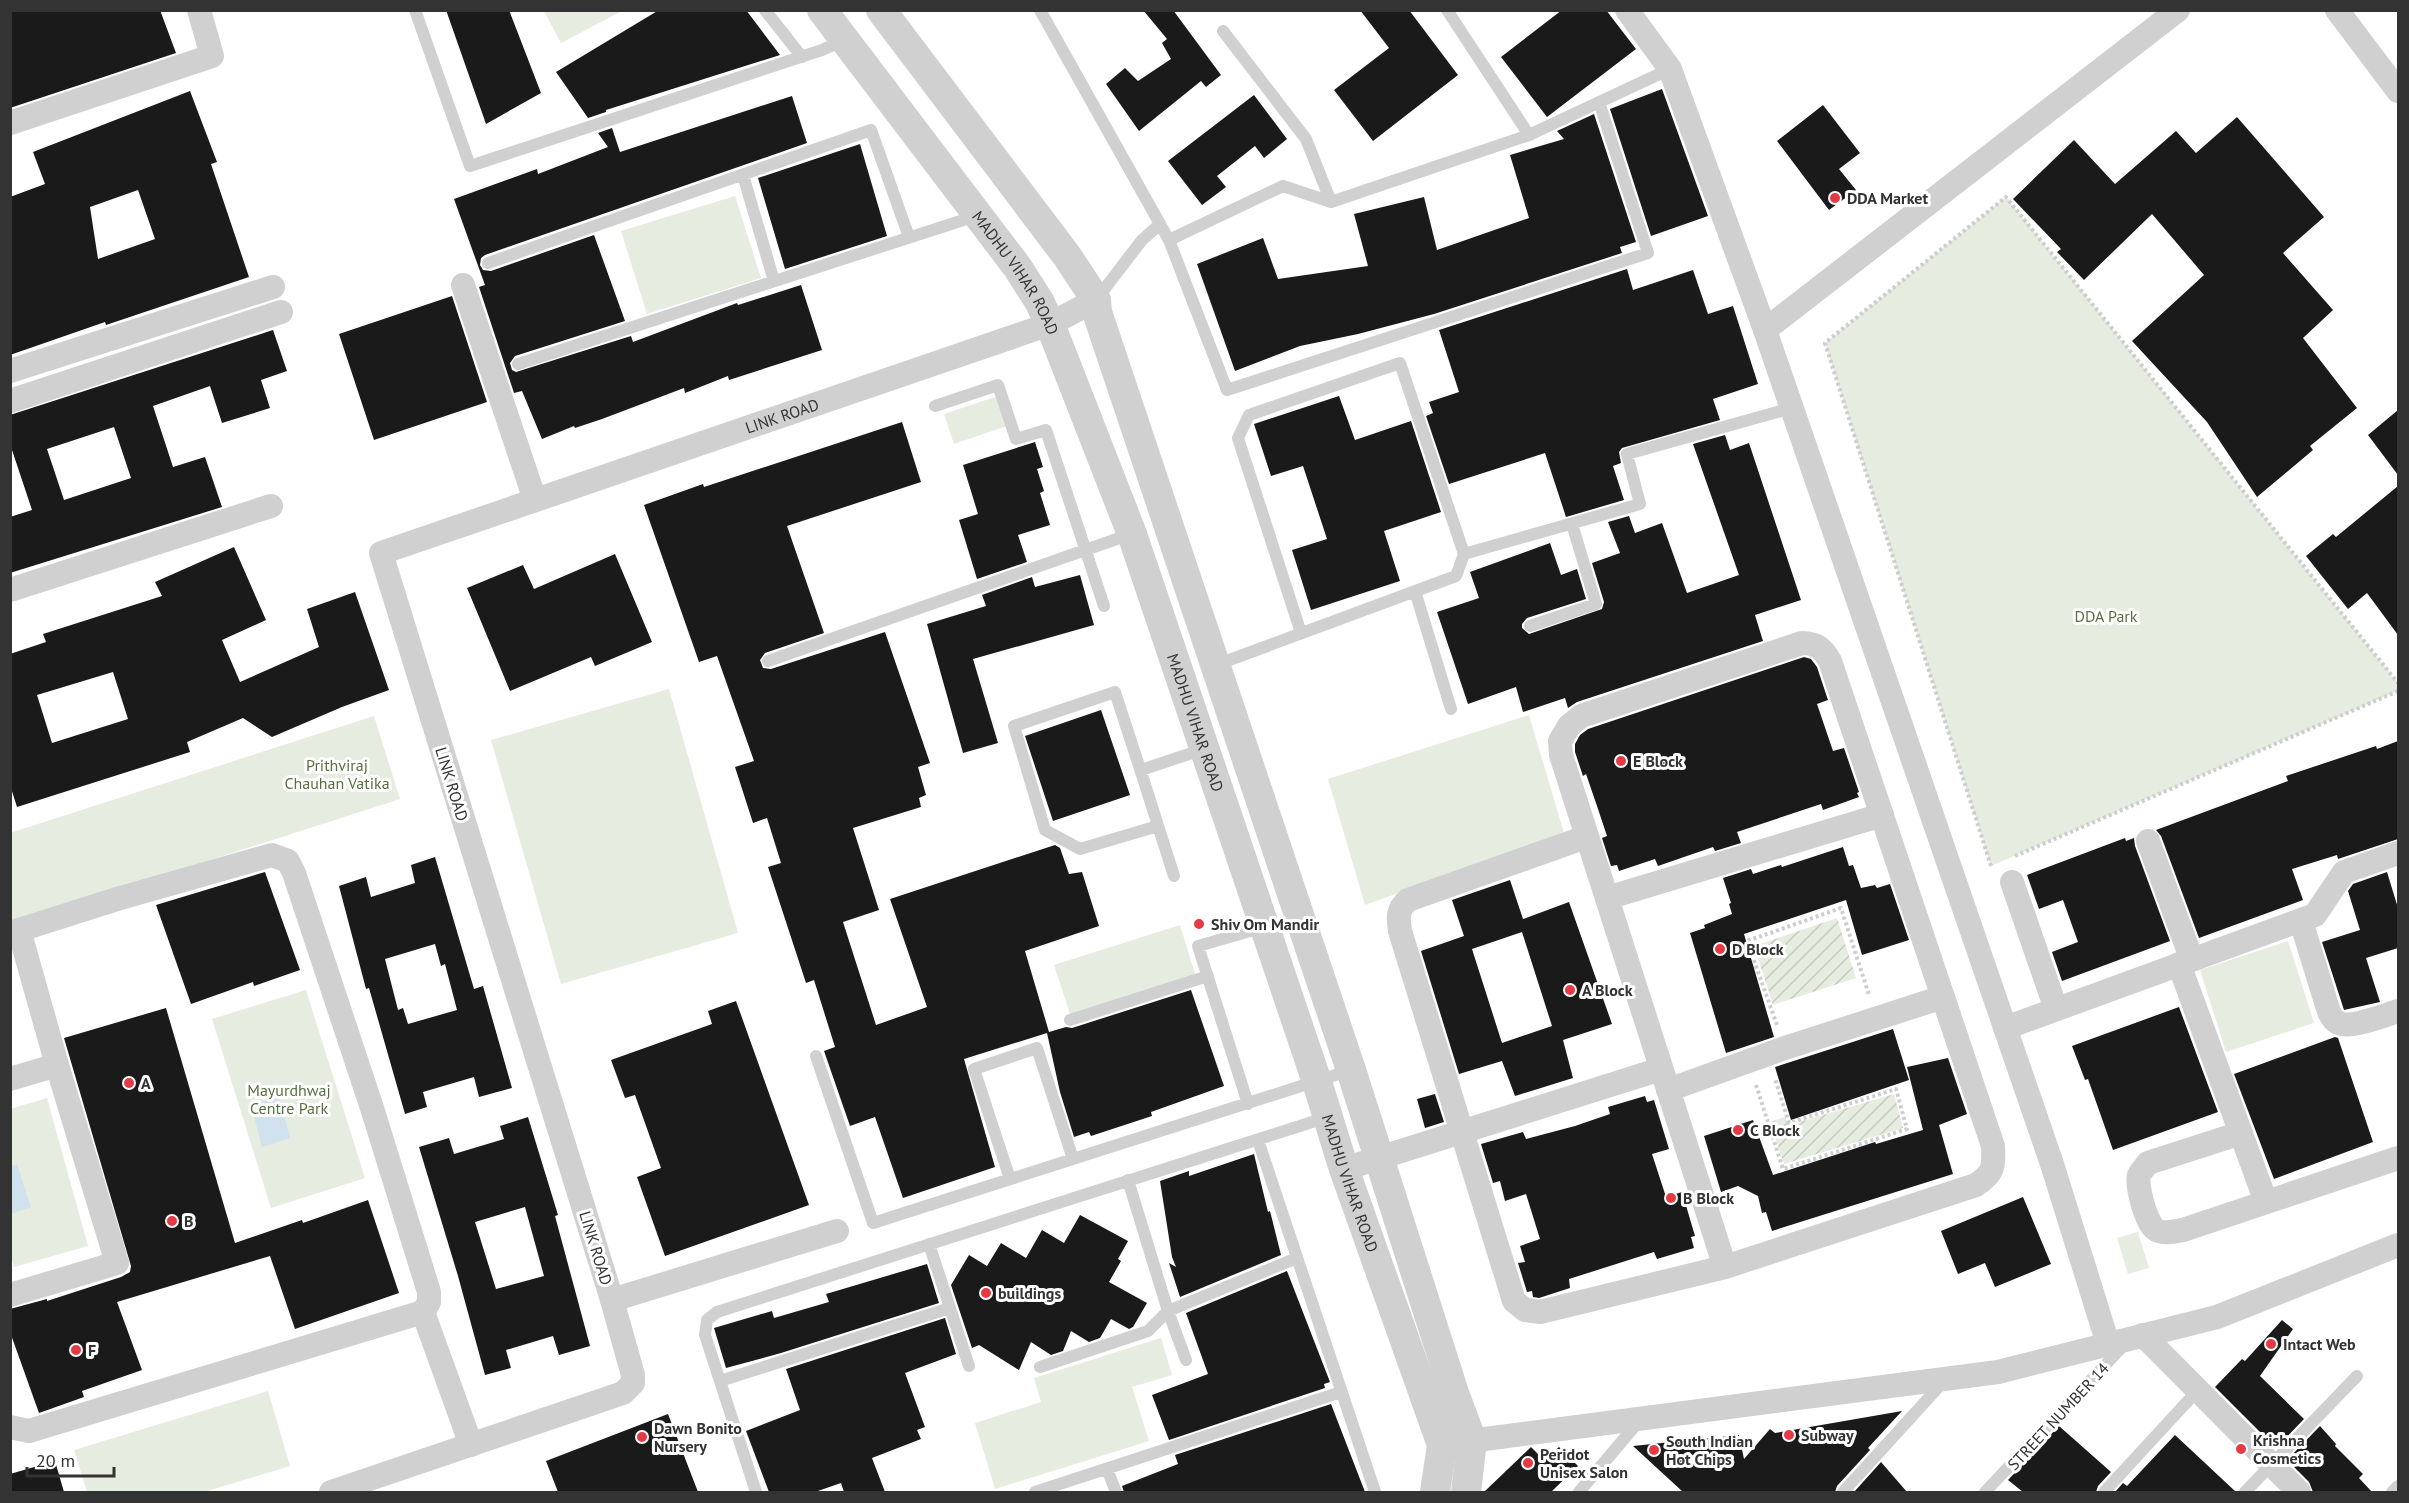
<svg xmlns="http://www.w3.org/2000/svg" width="2409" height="1503" font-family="'PT Sans',sans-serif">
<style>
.park{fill:#e6ecdf}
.garden{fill:url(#garden-furrows)}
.water{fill:#cfe2ee}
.building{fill:#1a1a1a;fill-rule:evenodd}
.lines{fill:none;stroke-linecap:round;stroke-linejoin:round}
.path{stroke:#cdcdcd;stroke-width:4;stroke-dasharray:3 3;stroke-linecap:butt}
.service{stroke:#d0d0d0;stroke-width:12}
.minor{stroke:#d0d0d0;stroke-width:24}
.tertiary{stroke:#d0d0d0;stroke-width:30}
.poi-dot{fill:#e63946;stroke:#fff;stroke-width:2}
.labels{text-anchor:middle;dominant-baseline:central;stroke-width:6;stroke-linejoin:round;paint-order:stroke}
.poi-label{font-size:16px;font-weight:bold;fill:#333;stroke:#fff;text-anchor:start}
.street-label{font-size:16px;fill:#333;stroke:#fff}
.park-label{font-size:16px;fill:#56703f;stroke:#fff}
</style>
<defs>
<pattern id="garden-furrows" width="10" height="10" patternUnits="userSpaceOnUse" patternTransform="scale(1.5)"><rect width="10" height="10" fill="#e6ecdf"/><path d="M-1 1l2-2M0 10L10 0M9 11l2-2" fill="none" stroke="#c6cbc0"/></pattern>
</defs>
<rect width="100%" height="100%" fill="#fff"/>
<!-- park -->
<path class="park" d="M544,11H622L561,43Z
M735,196L761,278L647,314L621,231Z
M2006,197L2398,683V691L1991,866L1825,343Z
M998,396L1007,426L954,444L944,414Z
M669,689L738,933L561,984L491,740Z
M1529,715L1564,833L1365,905L1328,779Z
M374,716L400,799L11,924L10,833Z
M1180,925L1196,977L1071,1017L1054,965Z
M2288,941L2314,1023L2226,1052L2200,970Z
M306,990L365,1178L271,1208L212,1019Z
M47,1098L88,1246L14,1267L10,1253V1109Z
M2138,1232L2149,1268L2128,1274L2117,1238Z
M1161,1338L1172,1375L1132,1387L1149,1441L995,1489L975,1423L1041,1402L1034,1378Z
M268,1391L290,1466L204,1492H87L74,1450Z"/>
<!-- garden -->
<path class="garden" d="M1837,918L1856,978L1773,1005L1754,946Z
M1894,1094L1903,1128L1784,1164L1770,1122L1785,1117L1789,1125Z"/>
<!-- water -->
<path class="water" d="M279,1096L290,1138L262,1147L251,1105Z
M17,1164L31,1207L11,1214V1166Z"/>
<!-- building -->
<path class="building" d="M10,10H160L176,53L10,108Z
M446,10H509L541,93L486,124Z
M659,10H746L780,55L606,110V112L588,118L556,72Z
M1143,10H1173L1221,75L1206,87L1201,81L1139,131L1106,84L1125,68L1138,81L1171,59L1162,43L1167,39Z
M1360,10H1409L1458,75L1373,141L1334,90L1389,48Z
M1562,10H1606L1636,49L1547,117L1501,57Z
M1662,89L1708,216L1651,236L1610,109Z
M190,91L217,162L211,164L249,277L106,325L105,322L10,355V197L45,184L33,152ZM138,190L155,239L98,259L90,207Z
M1254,95L1287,139L1264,158L1255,146L1217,176L1226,187L1202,205L1168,161Z
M792,96L807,143L485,255L481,258L480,265L483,270L491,271L594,235L625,321L515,356L510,363L512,370L516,372L631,336L633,342L737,303L738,305L801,285L822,350L729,380L728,376L685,393L684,388L602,419L575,428L574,426L542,439L522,391L514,393L479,287L485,285L454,199L537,169L538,174L608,147L598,133L612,128L620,152Z
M1823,105L1860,153L1839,169L1856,190L1829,210L1777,141Z
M1594,114L1636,242L1620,247L1622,253L1434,314L1358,334L1300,346L1235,371L1197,264L1263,238L1278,279L1368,266L1354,214L1424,197L1437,250L1529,218L1510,155L1564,139L1557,131Z
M2237,117L2324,217L2283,253L2333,310L2303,338L2357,408L2310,446L2313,450L2257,497L2207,422L2132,341L2204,275L2152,214L2084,280L2057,252L2061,249L2013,199L2074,140L2115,184L2176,131L2196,153Z
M860,144L887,236L785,269L758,178Z
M1627,269L1633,290L1693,270L1708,314L1733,306L1758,384L1713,399L1720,420L1622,448L1619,452L1621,463L1613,466L1624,500L1566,517L1545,453L1449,484L1426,416L1433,413L1429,402L1459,392L1439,330Z
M452,296L487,402L374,440L339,334Z
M273,330L287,371L261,380L270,408L222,423L210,386L153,406L173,467L205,457L222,507L10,573V517L32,510L10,444V415ZM114,427L131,478L64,500L47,449Z
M1339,396L1355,440L1411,421L1441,512L1384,531L1400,581L1311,610L1292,550L1327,539L1303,466L1271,476L1254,424Z
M2398,410V475L2368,435Z
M902,422L921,482L787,526L824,633L765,653L760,660L763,668L771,669L885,632L930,763L918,767L926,795L919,798L921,807L853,828L879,910L843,922L876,1025L927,1007L890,899L1055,845L1060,848L1069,874L1082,872L1099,926L1025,951L1049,1032L1066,1027L1072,1028L1191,990L1224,1086L1151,1112L1152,1116L1091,1136L1089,1132L1074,1137L1060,1092L1047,1033L964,1059L995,1167L903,1198L875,1117L850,1126L824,1051L835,1047L814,980L806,983L768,867L781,863L767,818L753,823L735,767L754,761L717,656L699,662L644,505L703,484L704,487Z
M1725,435L1730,450L1749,443L1801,600L1755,615L1763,641L1577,702L1568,708L1565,698L1523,712L1516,687L1468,704L1437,612L1479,598L1470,572L1550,543L1561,575L1577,569L1586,599L1527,618L1522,624V628L1529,634L1602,609L1604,602L1592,563L1620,553L1608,522L1629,516L1635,533L1662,523L1687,593L1739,575L1693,444Z
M1035,442L1043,467L1037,469L1044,491L1040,493L1050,525L1018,535L1027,562L977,579L959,520L978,514L963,465Z
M2398,486V635L2367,593L2348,609L2306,556L2333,534L2336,537Z
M234,547L266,620L222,640L240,682L319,647L307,609L355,592L389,690L342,707L272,737L243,718L187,742L190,752L17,807L10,785V654L46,642L43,634L162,596L155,582ZM113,672L128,719L52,743L37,695Z
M615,554L652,642L595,666L591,657L510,691L467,588L523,565L534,589Z
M1080,575L1094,625L973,659L998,743L963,753L927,624L986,606L982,595L1032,577L1035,587Z
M1804,657L1811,659L1817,667L1828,700L1817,704L1833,751L1844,748L1859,792L1857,793L1859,797L1823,810L1821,804L1737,832L1741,843L1715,851L1713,847L1658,866L1655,859L1619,871L1617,865L1611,866L1602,838L1607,836L1597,806L1586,774L1583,776L1575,752V744L1580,735L1588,729Z
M1101,710L1130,795L1053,821L1025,736Z
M2398,741V839L2338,859L2337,855L2292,869L2303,900L2199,938L2161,836L2156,830L2288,781L2286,776L2376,746L2377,749Z
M2125,838L2126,841L2134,838L2135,846L2170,941L2062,981L2052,952L2078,942L2063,900L2039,909L2027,875Z
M1843,847L1849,866L1853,865L1861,888L1875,885L1877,888L1890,884L1909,940L1862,955L1846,900L1744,934L1774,1037L1726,1053L1690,933L1705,928L1704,925L1732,914L1729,904L1731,903L1723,878L1751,869L1753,874L1781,865L1782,867Z
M435,857L474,989L483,986L512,1088L479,1097L474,1077L423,1092L427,1107L405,1114L369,988L366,989L339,886L366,877L371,897L415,883L411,865ZM435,944L441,966L445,964L457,1010L408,1024L403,1008L398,1010L385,959Z
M265,872L300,970L254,986L253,982L191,1004L156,905Z
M2387,872L2398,908V948L2366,958L2380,1002L2344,1010L2322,942L2360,930L2348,891L2353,884Z
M1510,880L1523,919L1569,902L1612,1024L1563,1040L1573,1078L1515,1096L1502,1061L1459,1074L1421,951L1464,936L1452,900ZM1522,932L1552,1026L1502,1043L1472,949Z
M736,1001L809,1205L665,1256L637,1177L661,1168L635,1095L625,1098L611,1060L712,1024L708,1011Z
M2179,1007L2218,1112L2113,1150L2088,1079L2085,1080L2072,1046Z
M166,1008L235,1243L302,1220L303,1223L368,1200L399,1293L295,1329L270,1256L117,1302L142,1370L82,1391L84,1397L39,1413L10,1332V1309L47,1299V1301L121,1277L130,1272L131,1266L64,1038Z
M1893,1029L1909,1080L1791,1120L1775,1067Z
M2335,1037L2338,1038L2373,1142L2274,1179L2234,1074Z
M1948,1058L1967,1114L1939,1125L1953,1174L1772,1231L1766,1212L1762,1213L1758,1196L1738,1186L1721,1192L1704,1136L1753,1120L1773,1175L1875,1142L1876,1144L1923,1130L1907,1067Z
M1435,1094L1444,1122L1425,1128L1417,1099Z
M1645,1096L1647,1102L1654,1100L1669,1149L1652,1154L1666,1197L1682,1192L1695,1236L1691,1237L1694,1248L1657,1259L1654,1252L1569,1279L1570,1288L1539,1298L1533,1297L1532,1291L1527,1292L1518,1263L1525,1262L1520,1246L1540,1239L1526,1194L1505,1201L1500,1181L1493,1183L1481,1144L1523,1132L1526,1139L1575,1126L1610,1114L1608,1107Z
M528,1117L558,1215L555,1216L590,1346L559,1355L553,1336L506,1350L511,1368L485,1375L458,1276L419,1147L449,1138L454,1154L504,1139L500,1126ZM525,1207L544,1276L496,1289L475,1222Z
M1254,1154L1268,1212L1270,1211L1281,1255L1180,1297L1169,1263L1176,1267L1172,1257L1160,1181L1189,1171V1176Z
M2023,1197L2051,1264L1995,1287L1985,1263L1958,1274L1941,1231Z
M1080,1215L1128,1241L1118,1259L1121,1261L1109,1282L1147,1303L1133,1327L1129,1329L1111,1319L1100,1338L1089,1342L1071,1331L1063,1351L1051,1355L1031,1342L1019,1370L979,1345L972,1348L951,1285L969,1255L987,1266L1001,1243L1026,1258L1042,1230L1064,1243Z
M927,1264L939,1303L781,1353L726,1368L714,1328L772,1311L774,1318L829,1302L826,1294Z
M1287,1271L1330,1382L1324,1384L1325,1388L1169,1440L1152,1395L1208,1374L1186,1313Z
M945,1318L956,1354L905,1373L925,1427L917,1430L921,1439L872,1458L885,1492H844L841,1483L815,1492H769L746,1431L800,1410L786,1369Z
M2282,1320L2293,1329L2260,1376L2304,1419L2276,1448L2215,1387L2242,1359L2245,1361Z
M1331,1404L1365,1492H1124L1122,1486L1178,1464L1175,1455Z
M1902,1411L1868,1448L1870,1450L1837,1486L1835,1492H1683L1633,1446L1739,1435L1744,1459L1770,1429L1775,1433Z
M668,1414L698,1492H558L546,1461Z
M2059,1426L2111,1472L2098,1486L2096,1492H2023L2008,1480Z
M2320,1426L2336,1444L2335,1446L2363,1474L2359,1478L2372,1492H2313L2309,1482L2287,1460Z
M2175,1435L2236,1492H2115L2123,1483L2127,1486Z
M1531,1447L1540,1456L1545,1450L1550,1455L1559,1447L1578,1466L1551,1492H1484Z
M55,1461L64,1492H10V1474Z
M1881,1462L1907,1492H1854Z"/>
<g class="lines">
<!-- path -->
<path class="path" d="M2015,856L2398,691
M1991,866L1825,343L2006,197L2398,683
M1777,1025L1747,941L1841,908L1869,995
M1756,1085L1783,1169L1907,1129L1896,1089L1789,1123L1775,1079"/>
<!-- service -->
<path class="service" d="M415,10L470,166L822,50L844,40
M765,10L802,57
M1040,10L1169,240L1283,186L1331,202L1529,135L1670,69
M1447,10L1529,135
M1223,31L1306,139L1331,202
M743,175L774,281
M1169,240L1227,390L1648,253L1599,102
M488,263L871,130L909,237
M1096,300L1142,240L1160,224
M518,364L976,216
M935,406L998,385L1016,439L1046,430L1104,606
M1415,591L1451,709
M1530,626L1596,604L1572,524
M1301,633L1238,438L1249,415L1400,363L1464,554
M768,661L1131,534
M1216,665L1456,576L1464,554L1640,504L1627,454L1792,408
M1141,770L1204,749
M1158,826L1080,849L1045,830L1014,726L1115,692C1135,753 1155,815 1174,876
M1070,1020L1208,976
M816,1056L873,1223L1351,1070
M1248,1104L1198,946L1264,927
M1258,1140L1375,1492
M1010,1179L974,1069L1037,1048L1073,1159
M1128,1180L1168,1311L1186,1360
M929,1244L969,1366
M1040,1367L1148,1331L1168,1311L1297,1258
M720,1381L950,1308
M1107,1469L1116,1492
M756,1492L705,1335L707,1320L717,1312L1328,1117
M1035,1492L1341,1392
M1579,1492L1640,1420
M1843,1492L1945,1380
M1985,1492L2126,1343
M2104,1492L2198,1390
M2245,1492L2357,1376
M2392,1492L2398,1486"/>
<!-- minor -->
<g class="minor">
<path d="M1627,10L1670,69L1765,330L2052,1164L2108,1344"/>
<path d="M2337,10L2398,91"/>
<path d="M10,123L212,56L199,10"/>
<path d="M463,285L535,500"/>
<path d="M1765,330L2178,10"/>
<path d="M10,371L273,287"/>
<path d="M10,401L281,312"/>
<path d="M10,590L271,506"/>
<path d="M1586,837L1408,900C1397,909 1398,918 1400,931L1514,1301L1525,1310L1540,1312L1725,1267L1976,1185C1994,1173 1994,1167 1993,1146L1830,661C1823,649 1817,643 1802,643L1581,716L1569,726L1560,741L1561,755L1725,1267"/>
<path d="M2148,841L2192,960"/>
<path d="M2012,882L2056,1009"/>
<path d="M1607,898L1882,815"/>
<path d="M2301,921L2329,1012C2332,1018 2335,1023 2342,1024C2355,1027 2385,1015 2398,1011"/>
<path d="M19,930L57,1065"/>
<path d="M10,933L117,899L272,855L288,861L294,873L372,1108L429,1292V1302L423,1312L29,1431L10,1427"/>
<path d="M2179,964L2266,1202"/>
<path d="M2005,1028L2315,915L2344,872L2398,853"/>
<path d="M10,1079L57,1065L117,1263L10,1295"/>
<path d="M1668,1090L1785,1048L1943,997"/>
<path d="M2241,1133L2148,1163C2146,1166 2141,1171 2139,1175C2136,1185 2146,1223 2155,1229C2162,1235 2175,1231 2183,1230L2398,1158"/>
<path d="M1344,1169L1661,1069"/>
<path d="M612,1300L837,1231"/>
<path d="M423,1312L471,1445"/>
<path d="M2143,1335L2299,1492"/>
<path d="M1454,1443L1998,1372L2217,1317L2398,1245"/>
<path id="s1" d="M331,1492L623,1393L633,1383V1375L612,1300L381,553L1050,324L1096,300"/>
</g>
<!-- tertiary -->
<g class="tertiary">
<path id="s2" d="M822,10L1018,268L1039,301L1050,324L1132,534L1317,1082L1344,1169L1442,1445L1435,1492"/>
<path d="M881,10L1067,256L1096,300L1097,312L1351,1070L1454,1393L1472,1441L1466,1492"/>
</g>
</g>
<!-- markers -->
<g class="poi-dot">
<circle cx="1835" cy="198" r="6"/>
<circle cx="1621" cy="761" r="6"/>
<circle cx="1199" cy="924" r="6"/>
<circle cx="1720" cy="949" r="6"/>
<circle cx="1570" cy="990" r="6"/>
<circle cx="129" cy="1083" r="6"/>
<circle cx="1738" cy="1130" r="6"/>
<circle cx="1671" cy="1198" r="6"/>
<circle cx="172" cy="1221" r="6"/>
<circle cx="986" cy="1293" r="6"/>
<circle cx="2271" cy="1344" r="6"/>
<circle cx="76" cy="1350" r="6"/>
<circle cx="1789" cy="1435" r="6"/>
<circle cx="642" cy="1437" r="6"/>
<circle cx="2241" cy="1449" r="6"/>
<circle cx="1654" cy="1450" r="6"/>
<circle cx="1528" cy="1463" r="6"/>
</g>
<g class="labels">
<!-- poi labels -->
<g class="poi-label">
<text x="1847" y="198">DDA Market</text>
<text x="1633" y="761">E Block</text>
<text x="1211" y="924">Shiv Om Mandir</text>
<text x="1732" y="949">D Block</text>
<text x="1582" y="990">A Block</text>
<text x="141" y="1083">A</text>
<text x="1750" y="1130">C Block</text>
<text x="1683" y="1198">B Block</text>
<text x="184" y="1221">B</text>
<text x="998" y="1293">buildings</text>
<text x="2283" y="1344">Intact Web</text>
<text x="88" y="1350">F</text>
<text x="654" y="1428">Dawn Bonito<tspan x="654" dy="18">Nursery</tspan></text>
<text x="1801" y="1435">Subway</text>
<text x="2253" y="1440">Krishna<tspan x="2253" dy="18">Cosmetics</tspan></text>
<text x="1666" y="1441">South Indian<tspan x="1666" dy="18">Hot Chips</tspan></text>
<text x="1540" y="1454">Peridot<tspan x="1540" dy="18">Unisex Salon</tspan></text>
</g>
<!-- street labels -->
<g class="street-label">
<text stroke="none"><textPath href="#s2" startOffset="327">MADHU VIHAR ROAD</textPath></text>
<text stroke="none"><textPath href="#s1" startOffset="1614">LINK ROAD</textPath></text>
<text stroke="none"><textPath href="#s2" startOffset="813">MADHU VIHAR ROAD</textPath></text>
<text transform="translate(452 784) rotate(73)">LINK ROAD</text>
<text stroke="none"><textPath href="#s2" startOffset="1299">MADHU VIHAR ROAD</textPath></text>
<text transform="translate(596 1248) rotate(73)">LINK ROAD</text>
<text transform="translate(2058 1416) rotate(-47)">STREET NUMBER 14</text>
</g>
<!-- park labels -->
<g class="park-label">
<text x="2106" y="616">DDA Park</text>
<text x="337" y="765">Prithviraj<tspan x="337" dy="18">Chauhan Vatika</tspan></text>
<text x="289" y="1090">Mayurdhwaj<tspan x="289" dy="18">Centre Park</tspan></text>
</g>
</g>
<!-- border -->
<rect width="2409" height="1503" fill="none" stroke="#333333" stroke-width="24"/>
<!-- scale -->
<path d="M27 1467v9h87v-9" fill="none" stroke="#333333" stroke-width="3"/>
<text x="36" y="1467" font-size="18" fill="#333333" stroke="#ffffff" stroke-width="4.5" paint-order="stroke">20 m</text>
</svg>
